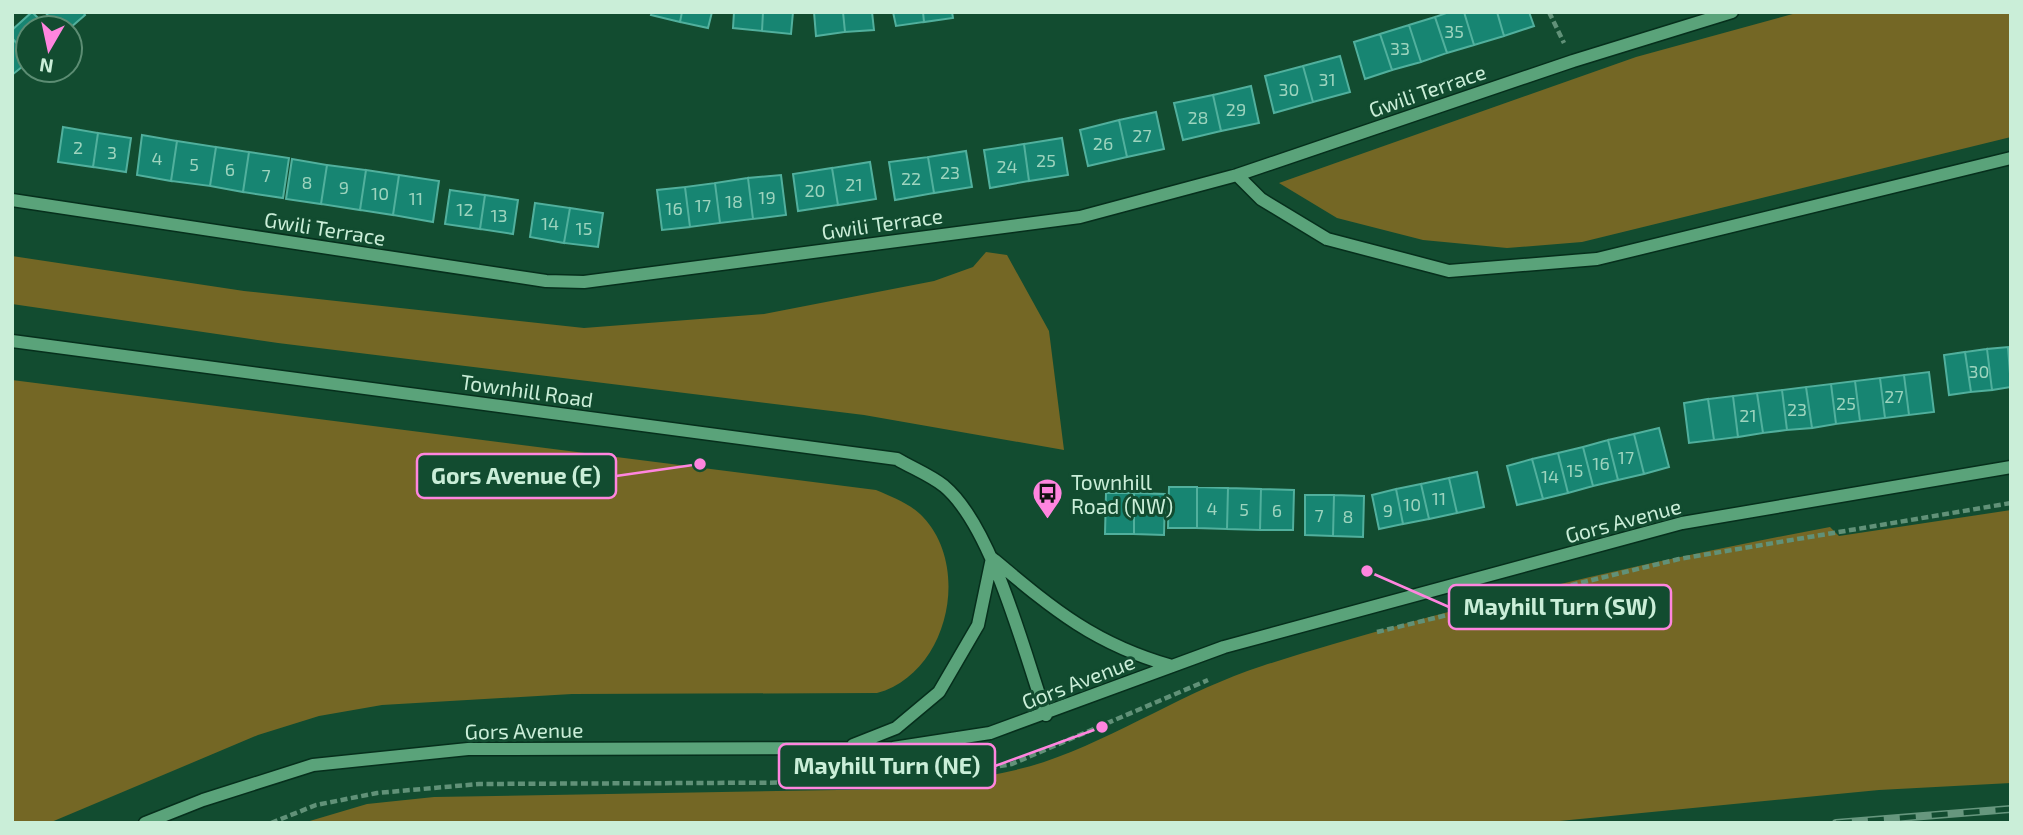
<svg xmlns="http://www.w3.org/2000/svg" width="2023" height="835" font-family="'Exo 2',sans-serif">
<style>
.green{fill:#746725}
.building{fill:#178572;stroke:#51b09d;stroke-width:2}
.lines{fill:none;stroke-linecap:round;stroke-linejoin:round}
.minor-casing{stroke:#062f1c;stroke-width:15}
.path{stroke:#619178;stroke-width:4.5;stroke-dasharray:7 3.5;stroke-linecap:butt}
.minor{stroke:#5aa37a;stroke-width:12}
.rail-casing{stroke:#67977e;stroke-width:8}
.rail{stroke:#124c30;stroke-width:5;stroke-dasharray:16;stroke-linecap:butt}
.labels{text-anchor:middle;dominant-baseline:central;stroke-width:6;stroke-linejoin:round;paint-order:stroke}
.number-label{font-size:18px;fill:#9dd4be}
.street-label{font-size:21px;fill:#caeed8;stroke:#124c30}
.poi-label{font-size:21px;fill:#caeed8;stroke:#124c30;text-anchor:start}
.leader{fill:none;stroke:#ff85df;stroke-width:2.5}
.callout-dot{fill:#ff85df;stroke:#124c30;stroke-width:2.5}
.callout{fill:#124c30;stroke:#ff85df;stroke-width:2.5}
.callout-label{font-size:23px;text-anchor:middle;font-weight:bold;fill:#caeed8}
</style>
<rect width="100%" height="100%" fill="#124c30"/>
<!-- green -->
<path class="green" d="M1800,12H2011V137L1582,242L1507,248L1423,240L1337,218L1279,183L1636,57Z
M986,252L1007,255L1049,331L1064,450L864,415L278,343L12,304V256L244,291L584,328L764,314L934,281L973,267Z
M12,380L876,490C892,497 911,504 923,517C972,569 947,674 877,693L572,694L382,705L319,716L258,735L49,823H12Z
M2011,510V783L1879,790L1539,823H303L367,804L434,797L899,789C947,782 998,777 1044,762C1118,737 1187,690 1262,666C1448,607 1639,563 1830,527L1839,536Z"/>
<!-- building -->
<path class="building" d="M32,12L48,28H28V56L12,38V30Z
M45,12H83L85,15L70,28H58Z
M652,12H682L680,22L651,15Z
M682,12H712L708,28L680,22Z
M734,12H763L762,31L733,28Z
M763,12H793L791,34L762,31Z
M814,12H843L845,32L816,36Z
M843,12H872L874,30L845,32Z
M893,12H923L924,22L896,26Z
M923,12H952L953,18L924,22Z
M1449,12H1464L1474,45L1447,53L1435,17Z
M1464,12H1497L1504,36L1474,45Z
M1497,12H1529L1534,26L1504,36Z
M1435,17L1447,53L1421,62L1409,25Z
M1409,25L1421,62L1392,70L1380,34Z
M1380,34L1392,70L1365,79L1354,42Z
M12,38L28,56V62L12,75Z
M1340,56L1350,92L1313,102L1303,66Z
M1303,66L1313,102L1274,113L1265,76Z
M1251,86L1259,123L1221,131L1213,95Z
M1213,95L1221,131L1183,140L1174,103Z
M1156,112L1164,149L1127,157L1119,120Z
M1119,120L1127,157L1088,166L1080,130Z
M63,127L98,133L93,167L58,162Z
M98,133L131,138L126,172L93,167Z
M142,135L177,141L171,181L137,175Z
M1062,138L1068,175L1029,181L1024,144Z
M177,141L216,147L210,186L171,181Z
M1024,144L1029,181L990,188L984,150Z
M216,147L249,152L243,192L210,186Z
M966,151L972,187L934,193L928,157Z
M249,152L289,158L283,198L243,192Z
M928,157L934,193L895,200L889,162Z
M292,159L327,165L321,204L286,199Z
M870,162L876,199L838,205L832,168Z
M327,165L366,170L360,210L321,204Z
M832,168L838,205L798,211L793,174Z
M366,170L399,175L393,215L360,210Z
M399,175L439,181L433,222L393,215Z
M781,175L786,215L753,219L748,178Z
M748,178L753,219L720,223L715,183Z
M715,183L720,223L690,227L685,187Z
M685,187L690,227L662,230L657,190Z
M450,190L485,195L480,229L445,224Z
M485,195L518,200L513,234L480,229Z
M535,203L570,208L564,243L530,237Z
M570,208L603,213L598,247L564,243Z
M2008,347L2011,387L1992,390L1987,349Z
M1987,349L1992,390L1971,392L1965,352Z
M1965,352L1971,392L1949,395L1944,355Z
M1929,372L1934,412L1909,415L1904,375Z
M1904,375L1909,415L1885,418L1880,378Z
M1880,378L1885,418L1860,421L1855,381Z
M1855,381L1860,421L1836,424L1831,384Z
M1831,384L1836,424L1812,428L1806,387Z
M1806,387L1812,428L1787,430L1782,390Z
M1782,390L1787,430L1763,433L1757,393Z
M1757,393L1763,433L1738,437L1733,396Z
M1733,396L1738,437L1714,440L1708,399Z
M1708,399L1714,440L1689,443L1684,403Z
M1659,428L1669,467L1644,474L1634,434Z
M1634,434L1644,474L1618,480L1608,440Z
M1608,440L1618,480L1593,486L1583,447Z
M1583,447L1593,486L1568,493L1558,453Z
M1558,453L1568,493L1543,499L1532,459Z
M1532,459L1543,499L1517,505L1507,466Z
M1477,472L1484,507L1457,513L1449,478Z
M1449,478L1457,513L1429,519L1421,484Z
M1421,484L1429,519L1403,524L1396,489Z
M1169,487H1197V528H1168Z
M1197,487L1228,488L1227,529L1197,528Z
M1228,488L1261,489L1260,530L1227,529Z
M1261,489L1294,490L1293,530H1260Z
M1396,489L1403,524L1379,529L1372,495Z
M1106,493H1134V534H1105Z
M1134,493L1165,494L1164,535L1134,534Z
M1305,495H1334L1333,536L1305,535Z
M1334,495L1364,496L1363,537L1333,536Z"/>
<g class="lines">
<defs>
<path id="minor" d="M1237,175L1261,199L1327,239L1449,271L1597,259L2011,158
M12,200L546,281L584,282L1080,217L1237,175L1573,61L1732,12
M12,341L897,459C912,468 930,475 944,486C993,527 1024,653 1046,715
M853,745L896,728L939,692L978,625L992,558C1053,609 1094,644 1172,666
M145,823L203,800L313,765L468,749L893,748L990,733L1224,647L1682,523L2011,467"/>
</defs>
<!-- minor casing -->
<use href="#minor" class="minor-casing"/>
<!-- path -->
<path class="path" d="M1549,12L1564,43
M1377,632L1679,559L2011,503
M271,823L316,805L377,793L479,784L905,782L1012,764L1208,680"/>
<!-- minor -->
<use href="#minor" class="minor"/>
<defs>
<path id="rail" d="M1836,823L2011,809"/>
</defs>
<!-- rail casing -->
<use href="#rail" class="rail-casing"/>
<!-- rail -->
<use href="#rail" class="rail"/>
</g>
<!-- icons -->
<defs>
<symbol id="bus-pin" viewBox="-11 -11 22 30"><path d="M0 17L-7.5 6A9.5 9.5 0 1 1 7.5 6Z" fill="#ff85df" stroke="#124c30"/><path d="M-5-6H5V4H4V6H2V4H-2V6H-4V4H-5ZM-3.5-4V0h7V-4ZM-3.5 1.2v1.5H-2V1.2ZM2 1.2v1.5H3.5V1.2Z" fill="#111"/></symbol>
</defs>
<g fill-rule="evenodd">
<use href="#bus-pin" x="1030" y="476" width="35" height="47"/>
</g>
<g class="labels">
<!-- number labels -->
<g class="number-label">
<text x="1454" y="31">35</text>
<text x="1400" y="48">33</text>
<text x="1327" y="79">31</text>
<text x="1289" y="89">30</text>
<text x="1236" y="109">29</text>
<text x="1198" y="117">28</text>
<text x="1142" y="135">27</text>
<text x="1103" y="143">26</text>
<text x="78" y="147">2</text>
<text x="112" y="152">3</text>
<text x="157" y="158">4</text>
<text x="1046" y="160">25</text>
<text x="194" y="164">5</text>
<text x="1007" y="166">24</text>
<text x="230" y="169">6</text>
<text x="950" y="172">23</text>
<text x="266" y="175">7</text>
<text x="911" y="178">22</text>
<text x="307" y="182">8</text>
<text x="854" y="184">21</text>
<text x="344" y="187">9</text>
<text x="815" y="190">20</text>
<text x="380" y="193">10</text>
<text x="767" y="197">19</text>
<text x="416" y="198">11</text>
<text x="734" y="201">18</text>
<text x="703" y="205">17</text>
<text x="674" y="208">16</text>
<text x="465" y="209">12</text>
<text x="499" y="215">13</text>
<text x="550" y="223">14</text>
<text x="584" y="228">15</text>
<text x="1979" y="371">30</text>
<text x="1894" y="396">27</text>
<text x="1846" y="403">25</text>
<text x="1797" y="409">23</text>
<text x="1748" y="415">21</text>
<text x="1626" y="457">17</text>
<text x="1601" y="463">16</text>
<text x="1575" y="470">15</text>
<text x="1550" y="476">14</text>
<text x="1439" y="498">11</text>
<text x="1412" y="504">10</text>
<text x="1212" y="508">4</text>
<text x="1244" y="509">5</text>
<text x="1277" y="510">6</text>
<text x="1388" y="510">9</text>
<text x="1319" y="515">7</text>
<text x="1348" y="516">8</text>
</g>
<!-- street labels -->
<g class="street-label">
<text transform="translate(1427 90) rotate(-19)">Gwili Terrace</text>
<text transform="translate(882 223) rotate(-8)">Gwili Terrace</text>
<text transform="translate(325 228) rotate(9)">Gwili Terrace</text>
<text transform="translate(527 390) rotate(8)">Townhill Road</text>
<text transform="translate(1623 520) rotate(-15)">Gors Avenue</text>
<text transform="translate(1078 681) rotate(-21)">Gors Avenue</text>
<text transform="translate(524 730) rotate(-1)">Gors Avenue</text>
</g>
<!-- poi labels -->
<g class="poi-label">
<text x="1071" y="481">Townhill<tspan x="1071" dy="24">Road (NW)</tspan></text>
</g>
</g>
<!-- callouts -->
<path class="leader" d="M700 464L616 476M1367 571L1449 607M1102 727L995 766"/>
<g class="callout-dot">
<circle cx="700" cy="464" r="7"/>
<circle cx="1367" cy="571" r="7"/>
<circle cx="1102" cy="727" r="7"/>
</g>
<g class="callout">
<rect x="417" y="454" width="199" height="44" rx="7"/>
<rect x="1449" y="585" width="222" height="44" rx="7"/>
<rect x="779" y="744" width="216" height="44" rx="7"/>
</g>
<g class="callout-label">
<text x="516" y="484">Gors Avenue (E)</text>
<text x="1560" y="615">Mayhill Turn (SW)</text>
<text x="887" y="774">Mayhill Turn (NE)</text>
</g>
<!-- border -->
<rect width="2023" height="835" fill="none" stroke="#caeed8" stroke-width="28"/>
<!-- north arrow -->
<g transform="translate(49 49) rotate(189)"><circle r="33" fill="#124c30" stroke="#5c8d73" stroke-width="2"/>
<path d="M0-5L12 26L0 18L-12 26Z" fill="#ff85df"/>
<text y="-10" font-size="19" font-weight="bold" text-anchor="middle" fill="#caeed8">N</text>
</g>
</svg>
